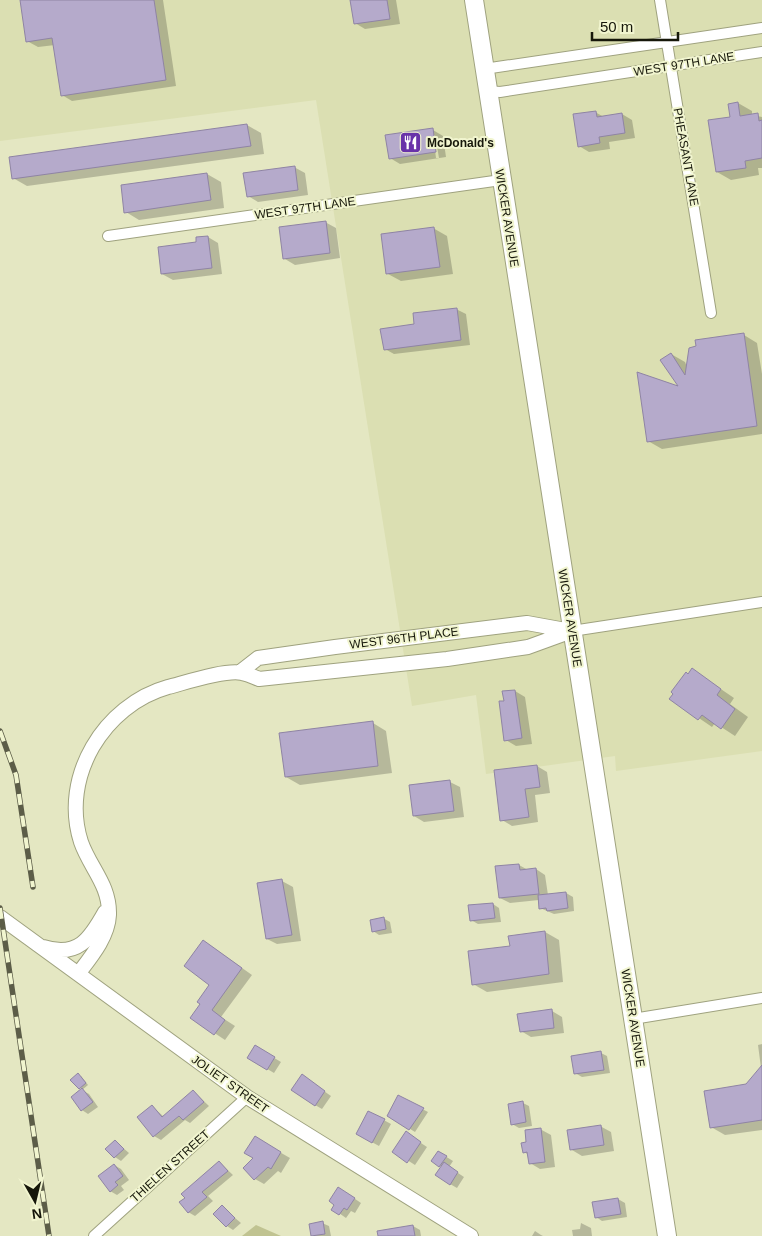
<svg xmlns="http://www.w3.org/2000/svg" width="762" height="1236" font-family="Arial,sans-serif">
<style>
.built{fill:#dbdfb2}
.green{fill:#c0c391}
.shadow{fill:#0003;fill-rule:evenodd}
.building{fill:#b5aacb;stroke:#8f84a4}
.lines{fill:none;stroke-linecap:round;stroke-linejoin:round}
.street-casing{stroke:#9fa27f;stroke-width:12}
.secondary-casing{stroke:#9fa27f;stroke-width:16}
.highway-casing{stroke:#9fa27f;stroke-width:20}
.street{stroke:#fff;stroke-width:10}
.secondary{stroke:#fff;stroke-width:14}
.highway{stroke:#fff;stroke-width:18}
.rail-casing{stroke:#5c5d48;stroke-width:5.5}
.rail{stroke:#f1f5cf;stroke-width:4;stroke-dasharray:11;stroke-linecap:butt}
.labels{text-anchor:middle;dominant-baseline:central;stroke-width:4;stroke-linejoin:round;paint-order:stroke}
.street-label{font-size:12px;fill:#16170a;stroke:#f1f5cf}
.poi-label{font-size:12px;font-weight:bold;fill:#16170a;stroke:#f1f5cf;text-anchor:start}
</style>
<rect width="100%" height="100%" fill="#e4e7c2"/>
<!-- built -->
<path class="built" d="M0,0H762V751L616,771L615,756L486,774L476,695L412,706L316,100L0,141Z"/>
<!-- green -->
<path class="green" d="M256,1225L281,1236H242Z"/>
<!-- shadow -->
<path class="shadow" d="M21,0H163L176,86L72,101L62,95L55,45L38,47L27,41Z
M352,0H396L400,24L365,29L355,23Z
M738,103L752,111V115L762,117V168H758L759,175L731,180L717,172Z
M595,112L604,117L622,114L632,120L635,138L609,142L610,149L589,152L579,146Z
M247,125L261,133L264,154L27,186L13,178L11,158Z
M433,130L443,136L446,157L400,164L390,158ZM433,135H435L439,158H436Z
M294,167L305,173L308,195L258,202L248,196Z
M207,174L221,182L224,208L139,220L126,212Z
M325,222L336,228L340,258L295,265L285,259Z
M433,228L447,236L453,274L401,281L388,274Z
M208,237L218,243L222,274L173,280L162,274Z
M456,309L466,314L470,345L394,354L385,349L415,325Z
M744,335L757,343L762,374V434L662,449L648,441L681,388L671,354L685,362L687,367Z
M693,670L734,698L730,704L748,717L735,736L715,723L712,727L671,699Z
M515,691L525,697L532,744L516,746L506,740L505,702Z
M373,723L386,731L392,773L300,785L286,777Z
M537,766L547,772L550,793L535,795L538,822L512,826L502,820Z
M450,782L460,787L464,817L424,822L414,816Z
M519,865L528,870L536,869L545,875L548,895L566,893L573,897L574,911L554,914L540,908L539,900L510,903L500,898Z
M282,881L293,887L301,941L277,944L267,939Z
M493,904L499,908L501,922L478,924L471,920Z
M383,918L390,922L392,933L379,935L373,931Z
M545,932L559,940L563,982L487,992L473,984L511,947Z
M204,941L252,975L221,1017L235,1026L225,1040L192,1018L202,1004L211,984Z
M552,1011L562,1017L564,1033L531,1037L521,1031Z
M762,1044V1130L725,1135L711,1127L761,1068L758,1045Z
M256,1047L281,1062L274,1073L249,1058Z
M601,1053L607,1056L610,1073L582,1077L575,1073Z
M81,1076L88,1085L82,1090L89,1094L98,1107L88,1114L82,1110Z
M308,1080L331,1096L322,1109L315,1105Z
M193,1091L209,1106L190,1123L185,1120L161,1140L154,1136L138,1118L152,1106L164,1117Z
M399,1097L428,1112L415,1132L389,1116Z
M523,1103L529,1106L532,1126L519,1128L512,1124Z
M369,1112L391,1124L379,1146L357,1134Z
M600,1126L611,1132L614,1151L582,1156L572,1150Z
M540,1129L551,1135L555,1167L540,1169L530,1163L529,1155L524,1152L528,1143Z
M412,1137L427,1147L415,1165L393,1151Z
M255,1138L290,1158L281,1173L278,1171L264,1184L255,1179Z
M115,1141L129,1153L121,1161L115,1157Z
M445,1156L453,1161L449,1167L464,1177L457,1188L450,1184L442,1167L433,1161Z
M219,1162L233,1175L208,1196L213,1201L195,1216L188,1212L186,1198Z
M114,1165L121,1169L129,1180L121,1186L124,1190L117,1195L110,1191Z
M345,1192L361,1203L355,1213L351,1211L346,1218L333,1209Z
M618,1199L625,1203L627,1217L602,1221L596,1217Z
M222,1207L241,1223L233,1230L227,1226Z
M322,1223L329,1226L331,1236H313Z
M581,1223L591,1228L592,1236H573L572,1230L580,1229Z
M413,1226L420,1230L421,1236H385Z
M535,1231L541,1235L543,1236H532Z"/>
<!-- building -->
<path class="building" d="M20,0H154L166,80L61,96L52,38L26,42Z
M350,0H387L390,19L354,24Z
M738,102L740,116L758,113L759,121L762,120V158L745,161L746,168L716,172L708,120L730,117L728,104Z
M596,111L597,117L622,113L625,133L599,137L600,143L578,147L573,114Z
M247,124L251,146L12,179L9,157Z
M433,128L436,152L389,159L385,135Z
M295,166L298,190L247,197L243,173Z
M207,173L211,200L124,213L121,185Z
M326,221L330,253L283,259L279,227Z
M434,227L440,267L386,274L381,234Z
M208,236L212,268L161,274L158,247L196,242V237Z
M457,308L461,340L384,350L380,329L414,324L413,313Z
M744,333L757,426L647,442L637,372L678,386L660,360L671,353L685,375L689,348L696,346L695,340Z
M692,668L721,689L717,695L735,709L721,729L702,715L698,720L669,699L673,694L671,692L686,672L688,674Z
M515,690L522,738L504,741L499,701H504L502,691Z
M373,721L378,766L285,777L279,733Z
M537,765L540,787L525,789L529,817L500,821L494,770Z
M450,780L454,811L413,816L409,785Z
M519,864L520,870L536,868L539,894L499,898L495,866Z
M282,879L292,935L266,939L257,883Z
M566,892L568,908L547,911L546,908L539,909L538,895Z
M493,903L495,918L470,921L468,905Z
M384,917L386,929L372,932L370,920Z
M545,931L549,974L472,985L468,951L510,946L508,936Z
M203,940L242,968L212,1010L225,1020L214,1035L190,1018L200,1004L197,1002L209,985L184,966Z
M552,1009L554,1028L520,1032L517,1014Z
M255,1045L275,1057L267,1070L247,1058Z
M601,1051L604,1070L574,1074L571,1056Z
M762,1065V1120L710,1128L704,1091L746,1084Z
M78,1073L86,1083L79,1089L70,1080Z
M302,1074L325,1091L315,1106L291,1090Z
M82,1088L93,1102L81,1111L71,1097Z
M193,1090L204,1102L183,1120L179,1116L153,1137L137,1117L152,1105L162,1117Z
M398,1095L424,1108L409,1130L387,1116Z
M523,1101L526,1122L511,1125L508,1104Z
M368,1111L385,1119L372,1143L356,1134Z
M601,1125L604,1145L570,1150L567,1130Z
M541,1128L545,1162L529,1164L527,1152L523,1153L521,1143L526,1142L525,1130Z
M406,1131L421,1142L407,1163L392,1152Z
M255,1136L281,1152L271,1169L268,1167L254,1180L243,1168L253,1158L244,1153Z
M115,1140L124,1149L114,1158L105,1149Z
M438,1151L447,1156L439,1167L431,1161Z
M219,1161L228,1171L202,1192L207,1197L188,1213L179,1202L185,1198L181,1194Z
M444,1162L458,1172L450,1185L435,1175Z
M114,1164L123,1176L115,1182L118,1185L110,1192L98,1176Z
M338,1187L355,1198L347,1210L344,1208L339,1215L331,1210L334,1205L329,1201Z
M618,1198L621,1214L595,1218L592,1202Z
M222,1205L235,1218L226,1227L213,1214Z
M323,1221L325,1234L311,1236L309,1224Z
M413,1225L415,1236H378L377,1231Z"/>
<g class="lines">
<defs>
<path id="street" d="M660,0L711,313
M484,69L762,28
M487,91L500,92L762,52
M108,236L501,180
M572,631L762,602
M633,1019L762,998
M94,1236L247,1097"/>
<path id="secondary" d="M240,672L258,658L335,647L527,623L571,631
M0,917L247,1097L471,1236
M43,947C78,958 90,939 105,912
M78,974C91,957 108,937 109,915C110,885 90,868 81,842C60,777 104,705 168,687C184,683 226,669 242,673C248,674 254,677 259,679L447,659L528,647L572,631"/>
<path id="highway" d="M474,0L667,1236"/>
</defs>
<!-- street casing -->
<use href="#street" class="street-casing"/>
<!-- secondary casing -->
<use href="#secondary" class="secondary-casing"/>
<!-- highway casing -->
<use href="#highway" class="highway-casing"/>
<!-- street -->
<use href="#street" class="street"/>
<!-- secondary -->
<use href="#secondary" class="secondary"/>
<!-- highway -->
<use href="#highway" class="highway"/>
<defs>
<path id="rail" d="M0,731L16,775L33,887
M0,908L49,1236"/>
</defs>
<!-- rail casing -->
<use href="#rail" class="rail-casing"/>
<!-- rail -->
<use href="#rail" class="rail"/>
</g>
<!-- icons -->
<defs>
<symbol id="restaurant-square" viewBox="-11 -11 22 22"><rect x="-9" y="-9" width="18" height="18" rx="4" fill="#6932a9" stroke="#f1f5cf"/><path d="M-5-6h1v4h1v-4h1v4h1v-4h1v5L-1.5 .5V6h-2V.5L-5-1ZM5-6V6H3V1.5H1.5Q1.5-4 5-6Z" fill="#fff"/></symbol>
</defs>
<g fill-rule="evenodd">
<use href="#restaurant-square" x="398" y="130" width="25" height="25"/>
</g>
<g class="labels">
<!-- street labels -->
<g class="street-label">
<text transform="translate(684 64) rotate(-9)">WEST 97TH LANE</text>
<text transform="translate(686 157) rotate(80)">PHEASANT LANE</text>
<text transform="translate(305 208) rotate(-8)">WEST 97TH LANE</text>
<text transform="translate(507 218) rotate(81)">WICKER AVENUE</text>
<text transform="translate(570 618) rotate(81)">WICKER AVENUE</text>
<text transform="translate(404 638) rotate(-7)">WEST 96TH PLACE</text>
<text transform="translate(633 1018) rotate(81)">WICKER AVENUE</text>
<text transform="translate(230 1084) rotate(35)">JOLIET STREET</text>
<text transform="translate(170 1166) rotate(-42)">THIELEN STREET</text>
</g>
<!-- poi labels -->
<g class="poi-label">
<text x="427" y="143">McDonald's</text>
</g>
</g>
<!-- north arrow -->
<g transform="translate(35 1201) rotate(172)" stroke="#f1f5cf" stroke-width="4" paint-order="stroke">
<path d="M0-4L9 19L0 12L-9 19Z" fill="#16170a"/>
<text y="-8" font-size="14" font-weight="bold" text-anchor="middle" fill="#16170a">N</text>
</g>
<!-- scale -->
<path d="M592 32v8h86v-8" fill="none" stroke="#16170a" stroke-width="2.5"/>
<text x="600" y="32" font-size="15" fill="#16170a" stroke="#f1f5cf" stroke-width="4" paint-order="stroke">50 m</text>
</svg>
